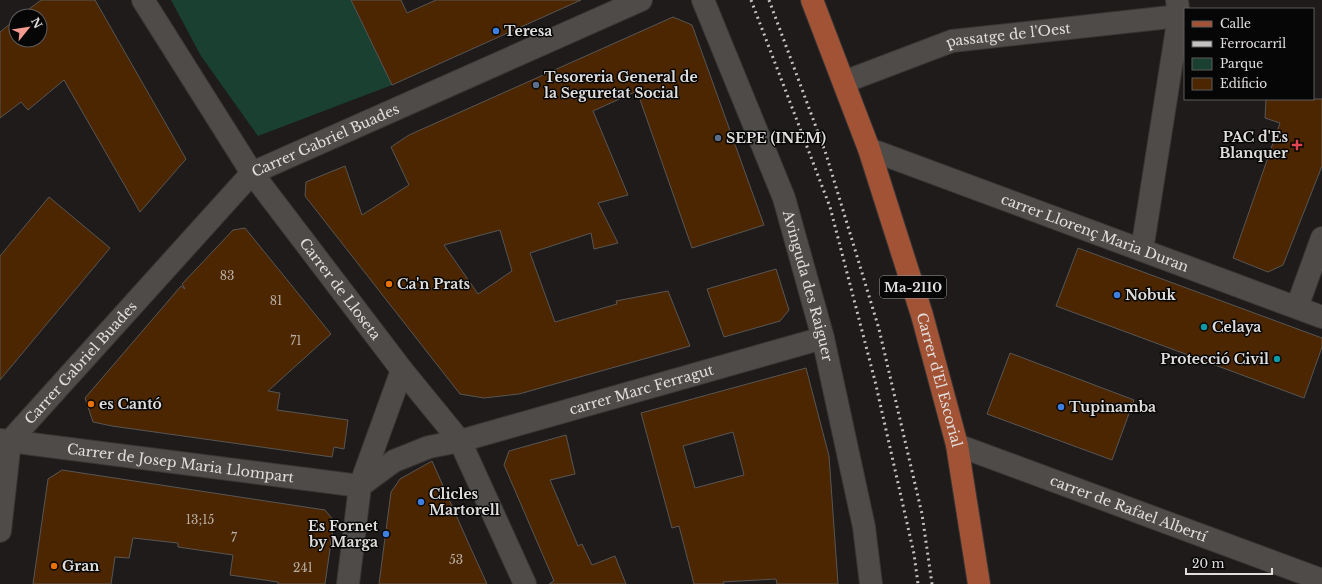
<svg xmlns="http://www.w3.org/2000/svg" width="1322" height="584" font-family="'Libre Baskerville',serif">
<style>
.green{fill:#194031}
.building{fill:#4b2600;stroke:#585654;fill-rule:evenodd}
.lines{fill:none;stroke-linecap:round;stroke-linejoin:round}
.street-casing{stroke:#383635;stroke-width:24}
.primary-casing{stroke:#383635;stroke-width:24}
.street{stroke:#4e4b49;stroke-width:22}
.primary{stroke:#a35335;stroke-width:22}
.rail{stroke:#c5c3c2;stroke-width:3;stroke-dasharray:2 4;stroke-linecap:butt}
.shop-dot{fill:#3f7fe0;stroke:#070606;stroke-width:1.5}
.service-dot{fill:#5c6f8a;stroke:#070606;stroke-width:1.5}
.health-dot{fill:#e0444e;stroke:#070606;stroke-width:1.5}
.food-dot{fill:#e8710a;stroke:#070606;stroke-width:1.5}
.culture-dot{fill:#0f9aa8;stroke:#070606;stroke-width:1.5}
.labels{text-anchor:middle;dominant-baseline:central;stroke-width:3;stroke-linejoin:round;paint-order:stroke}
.number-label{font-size:12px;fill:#bbb0a6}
.shield{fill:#070606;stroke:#9f9d9c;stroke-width:1}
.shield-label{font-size:13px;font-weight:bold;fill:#e0dedd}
.poi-label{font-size:14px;font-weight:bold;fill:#e0dedd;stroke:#070606;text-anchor:start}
.street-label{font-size:14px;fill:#e0dedd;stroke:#070606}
</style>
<rect width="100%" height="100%" fill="#1e1b1a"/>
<!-- green -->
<path class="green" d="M171,0H351L392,85L258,136L201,56Z"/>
<!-- building -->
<path class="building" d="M41,0H95L186,159L140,212L64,80L28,110L21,102L0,118V32L16,19V40H40V16H20Z
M351,0H401L407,13L436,0H581L392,85Z
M673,17L692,25L764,225L692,248L637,91L593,111L628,195L598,203L618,243L594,249L591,233L530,253L555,322L617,304L616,301L668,291L690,346L519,394L484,398L460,394L305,196L306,182L345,166L362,215L409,185L391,147L409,135ZM500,230L512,271L478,294L444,245Z
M1266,99H1322V166L1283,265L1268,272L1233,258L1280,123L1265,118Z
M49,197L110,248L0,380V256Z
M245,228L331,334L268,391L280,393L277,410L348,420L344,449L334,447L332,457L112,426L93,422L85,398L181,286L185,289L182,284L233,230Z
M1078,248L1322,338V347L1304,398L1056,306Z
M776,269L789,310L780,321L724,337L707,289Z
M1010,353L1134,400L1112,460L987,414Z
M806,368L829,456L838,584H777L776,579L723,582L724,584H694L679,526L672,528L641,413ZM733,432L744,475L695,488L683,446Z
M566,435L575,474L550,480L578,546L582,544L592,565L615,556L626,584H549L554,581L504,465L509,451Z
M432,461L468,542L487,584H379L391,492L400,479Z
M62,470L325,510L334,521L325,584H278V582L230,575L233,555L178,547V543L133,538L129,558L115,557L111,584H33L48,479Z"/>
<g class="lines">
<defs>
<g id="street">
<path id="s1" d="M143,0L252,173L402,370L460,441L525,584"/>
<path id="s2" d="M703,0L784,198L823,338L864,527L871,584"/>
<path id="s3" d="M844,82L952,41L1179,16"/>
<path id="s4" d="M869,149L1322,317"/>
<path d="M1142,250L1179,16L1177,0"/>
<path d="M1297,307L1322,238"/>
<path id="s5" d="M0,440L360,486"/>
<path id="s6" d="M957,445L1322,580"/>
<path id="s7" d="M360,486L394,461L429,447L460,441L823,338"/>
<path id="s8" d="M0,531L10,441L252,173L641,0"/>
<path d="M348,584L360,486L402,370"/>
</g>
<g id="primary">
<path id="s9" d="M812,0L869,149L922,315L957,445L979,584"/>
</g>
</defs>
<!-- street casing -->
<use href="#street" class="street-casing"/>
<!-- primary casing -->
<use href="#primary" class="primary-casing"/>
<!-- street -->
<use href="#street" class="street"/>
<!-- primary -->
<use href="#primary" class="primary"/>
<!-- rail -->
<path class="rail" d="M751,0L830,207L875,381L914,554L918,584
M769,0L826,154L879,329L922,514L932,584"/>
</g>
<!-- markers -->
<g class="shop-dot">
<circle cx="496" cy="31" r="4"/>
<circle cx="1117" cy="295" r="4"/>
<circle cx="1061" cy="407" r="4"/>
<circle cx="421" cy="502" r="4"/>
<circle cx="386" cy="534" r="4"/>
</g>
<g class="service-dot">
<circle cx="536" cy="85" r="4"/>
<circle cx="718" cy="138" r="4"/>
</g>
<path class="health-dot" d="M1295 139h4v4h4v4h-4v4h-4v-4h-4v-4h4z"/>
<g class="food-dot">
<circle cx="389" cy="284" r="4"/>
<circle cx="91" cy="404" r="4"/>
<circle cx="54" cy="566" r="4"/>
</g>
<g class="culture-dot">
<circle cx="1204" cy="327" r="4"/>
<circle cx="1277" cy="359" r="4"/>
</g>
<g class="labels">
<!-- number labels -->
<g class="number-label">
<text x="227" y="275">83</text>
<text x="276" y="300">81</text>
<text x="296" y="340">71</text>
<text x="200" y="519">13;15</text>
<text x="234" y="537">7</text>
<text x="456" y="559">53</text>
<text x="303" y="567">241</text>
</g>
<!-- shield labels -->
<rect class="shield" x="880" y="276" width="66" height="22" rx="3"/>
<g class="shield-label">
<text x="913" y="287">Ma-2110</text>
</g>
<!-- poi labels -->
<g class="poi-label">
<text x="504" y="31">Teresa</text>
<text x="544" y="77">Tesoreria General de<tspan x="544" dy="16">la Seguretat Social</tspan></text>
<text x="1288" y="137" text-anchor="end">PAC d'Es<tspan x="1288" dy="16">Blanquer</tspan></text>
<text x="726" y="138">SEPE (INEM)</text>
<text x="397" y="284">Ca'n Prats</text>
<text x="1125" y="295">Nobuk</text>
<text x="1212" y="327">Celaya</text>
<text x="1269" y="359" text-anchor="end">Protecció Civil</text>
<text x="99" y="404">es Cantó</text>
<text x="1069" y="407">Tupinamba</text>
<text x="429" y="494">Clicles<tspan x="429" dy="16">Martorell</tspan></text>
<text x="378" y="526" text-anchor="end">Es Fornet<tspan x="378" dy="16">by Marga</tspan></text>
<text x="62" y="566">Gran</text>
</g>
<!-- street labels -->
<g class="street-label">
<text stroke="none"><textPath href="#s3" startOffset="172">passatge de l'Oest</textPath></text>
<text stroke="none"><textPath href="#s8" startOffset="532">Carrer Gabriel Buades</textPath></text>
<text stroke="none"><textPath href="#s4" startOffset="241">carrer Llorenç Maria Duran</textPath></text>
<text stroke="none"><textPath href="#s2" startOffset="305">Avinguda des Raiguer</textPath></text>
<text stroke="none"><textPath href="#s1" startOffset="350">Carrer de Lloseta</textPath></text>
<text stroke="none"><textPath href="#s8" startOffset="196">Carrer Gabriel Buades</textPath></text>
<text stroke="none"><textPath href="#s9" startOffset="401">Carrer d'El Escorial</textPath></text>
<text stroke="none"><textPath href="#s7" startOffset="300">carrer Marc Ferragut</textPath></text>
<text stroke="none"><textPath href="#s5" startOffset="182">Carrer de Josep Maria Llompart</textPath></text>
<text stroke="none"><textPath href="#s6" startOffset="183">carrer de Rafael Albertí</textPath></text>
</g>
</g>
<!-- legend -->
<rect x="1184" y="8" width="130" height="92" fill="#070606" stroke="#5e5c5c"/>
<rect x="1192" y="21" width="20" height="6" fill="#a35335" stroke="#5e5c5c"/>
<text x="1220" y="28" font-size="12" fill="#e0dedd">Calle</text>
<rect x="1192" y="41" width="20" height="6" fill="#c5c3c2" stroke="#5e5c5c"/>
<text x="1220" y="48" font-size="12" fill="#e0dedd">Ferrocarril</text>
<rect x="1192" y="58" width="20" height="12" fill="#194031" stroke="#5e5c5c"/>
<text x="1220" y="68" font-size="12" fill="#e0dedd">Parque</text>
<rect x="1192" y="78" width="20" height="12" fill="#4b2600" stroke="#5e5c5c"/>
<text x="1220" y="88" font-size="12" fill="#e0dedd">Edificio</text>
<!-- north arrow -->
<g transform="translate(28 28) rotate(60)"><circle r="19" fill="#070606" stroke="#5e5c5c"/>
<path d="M0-3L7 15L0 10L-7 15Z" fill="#f59c90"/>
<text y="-6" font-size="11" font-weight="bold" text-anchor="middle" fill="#e0dedd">N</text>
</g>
<!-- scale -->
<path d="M1186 568v6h86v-6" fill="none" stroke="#e0dedd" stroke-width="2"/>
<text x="1192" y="568" font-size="12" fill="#e0dedd" stroke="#070606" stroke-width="3" paint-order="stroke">20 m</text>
</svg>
